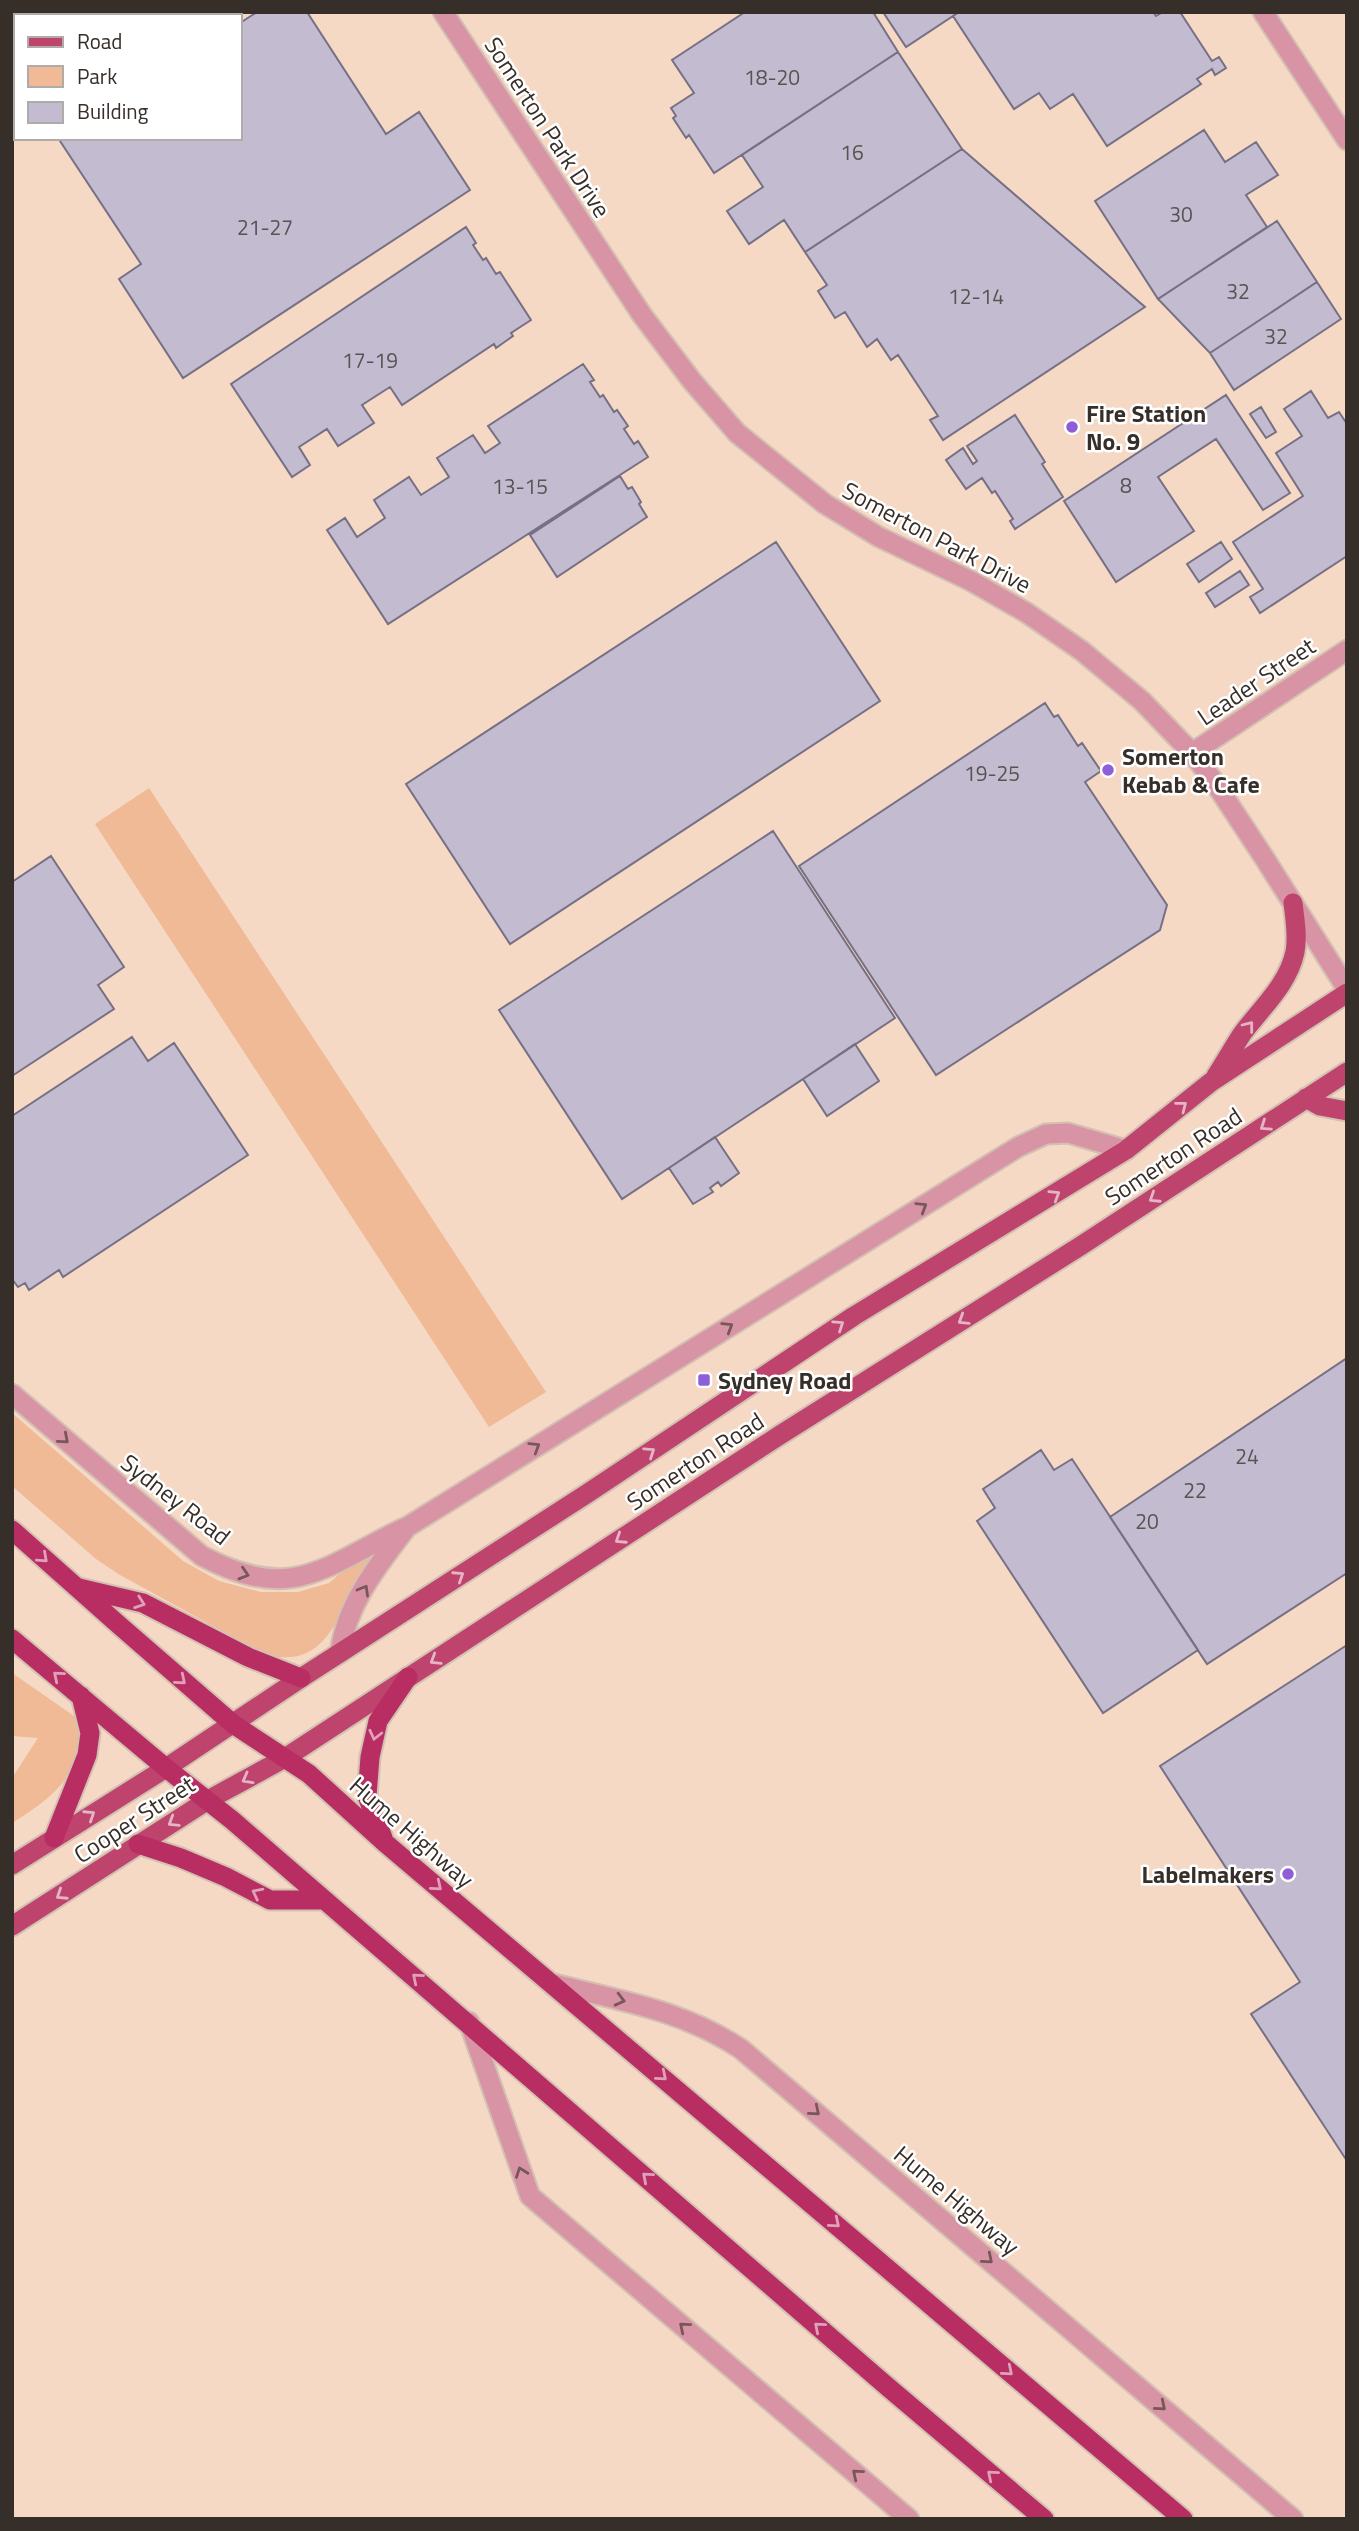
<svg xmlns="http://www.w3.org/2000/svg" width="1359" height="2531" font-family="'Titillium Web',sans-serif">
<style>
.built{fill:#f5d9c5;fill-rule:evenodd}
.green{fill:#efba95}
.building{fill:#c3bcd1;stroke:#777084;stroke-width:2}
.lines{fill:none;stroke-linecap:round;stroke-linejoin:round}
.minor-casing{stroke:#d3c0b2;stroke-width:23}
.primary-casing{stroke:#d3c0b2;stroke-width:23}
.trunk-casing{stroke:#d3c0b2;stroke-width:23}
.minor{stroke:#d894a5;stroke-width:19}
.primary{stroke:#be446d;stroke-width:19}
.trunk{stroke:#b82e63;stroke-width:19}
.oneway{stroke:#e5b4c5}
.oneway2{stroke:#77575a}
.oneway3{stroke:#dfa1b9}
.poi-dot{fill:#8e5ed8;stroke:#fff;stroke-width:2.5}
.labels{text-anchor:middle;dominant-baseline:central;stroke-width:5;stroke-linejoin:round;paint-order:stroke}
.number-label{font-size:21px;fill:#595252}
.street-label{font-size:24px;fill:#362e28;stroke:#fff}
.poi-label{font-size:24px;font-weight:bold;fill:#362e28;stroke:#fff;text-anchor:start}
</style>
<rect width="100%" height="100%" fill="#fae4d5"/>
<!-- built -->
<path class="built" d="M12,12H1347V2519H12ZM16,16H240V138H16Z"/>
<!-- green -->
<path class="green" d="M149,788L546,1392L489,1427L95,824Z
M12,1413L183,1561L219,1581L261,1592H298L329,1583L352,1563L376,1551C367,1567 358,1583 349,1600C329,1637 314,1666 266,1655L120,1575L96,1559L12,1486Z
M12,1673L74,1716C84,1728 83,1738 79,1752C69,1786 41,1805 12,1823V1778L38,1738L12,1736Z"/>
<!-- building -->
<path class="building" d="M12,12H171L173,16H16V19Z
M257,12H307L386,134L419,112L470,190L183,378L119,279L141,264L60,141L64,138H240V23Z
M745,12H873L898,52L714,173L689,135L686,138L673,118L676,116L671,108L694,93L672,60Z
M883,12H959L906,47Z
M959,12H1153L1156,16L1163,12H1180L1212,61L1219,57L1226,68L1215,75L1212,69L1197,79L1201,84L1107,146L1073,94L1050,109L1039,93L1014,109L953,16Z
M898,52L962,149L805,252L784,220L749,244L727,211L763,187L742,155Z
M1204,130L1225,162L1256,142L1278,175L1246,195L1267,227L1158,299L1095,201Z
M962,149L1145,307L943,440L930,420L938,416L898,355L891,360L877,339L867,347L845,312L835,318L818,291L827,285L805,252Z
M1277,221L1317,282L1210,353L1158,299Z
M466,227L476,243L473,245L483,260L486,258L496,274L500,272L531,320L511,333L513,336L496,348L494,344L402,405L390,387L362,405L374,423L338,446L327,429L299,447L310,465L292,477L231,384Z
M1317,282L1341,319L1234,390L1210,353Z
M583,364L594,380L590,382L600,397L603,395L614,412L617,410L628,426L624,429L634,444L638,441L648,457L388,624L327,530L345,518L357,537L385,518L374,500L409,477L421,495L449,477L437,458L473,435L485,453L500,443L488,426Z
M1311,391L1328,418L1339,412L1347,424V556L1260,613L1250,597L1263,589L1233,542L1303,496L1276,453L1302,436L1284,409Z
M1226,395L1290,493L1263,510L1216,439L1158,477L1194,531L1116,582L1064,501Z
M1261,407L1276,432L1266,438L1250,414Z
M1015,415L1045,462L1042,464L1063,497L1015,529L1010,521L1013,519L995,491L992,493L982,478L966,489L946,460L963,448L973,464L977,461L967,446Z
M620,476L628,489L632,487L641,502L639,504L647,517L557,577L530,535Z
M776,542L880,701L510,944L406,784Z
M1221,542L1232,559L1199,582L1187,564Z
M1240,571L1249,585L1215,607L1206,593Z
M1045,703L1054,717L1058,715L1078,746L1082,743L1101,771L1085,782L1167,905L1160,930L936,1075L799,866Z
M773,831L895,1018L622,1199L499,1010Z
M51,856L124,967L98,985L114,1009L12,1076V882Z
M132,1037L148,1061L174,1043L248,1155L63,1277L59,1270L29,1290L25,1283L18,1287L12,1279V1116Z
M855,1044L879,1081L827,1116L803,1079Z
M715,1137L739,1173L721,1186L718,1182L710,1188L713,1192L693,1204L669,1168Z
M1347,1358V1573L1207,1664L1110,1517Z
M1041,1450L1054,1470L1072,1459L1198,1650L1103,1713L977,1521L995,1508L983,1489Z
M1347,1645V2161L1251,2014L1300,1982L1160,1766Z"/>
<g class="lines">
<defs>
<path id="minor" d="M443,12L642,315L692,381L737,433L825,504L879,537L971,581L1027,613L1082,651L1142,701L1192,753L1213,780L1265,859L1347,989
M1263,12L1347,140
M1192,753L1347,650
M12,1394L202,1556C293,1604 323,1567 404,1528
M340,1653C346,1604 378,1565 407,1527L1018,1147L1046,1134L1068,1133L1126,1150
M554,1984C621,2001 682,2010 741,2049L1293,2519
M469,2022L530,2196L909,2519"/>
<path id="primary" d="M1216,1076C1225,1062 1233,1048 1242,1034C1261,1008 1288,985 1295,952C1298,936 1295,920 1293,903
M1306,1098L1320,1106L1347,1111
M12,1865L166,1768L301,1678L588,1493L854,1316L1126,1150L1211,1082L1347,993
M12,1926L208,1800L285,1758L780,1435L1082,1245L1347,1072"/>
<path id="trunk" d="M12,1530L119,1625L233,1724L309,1774L384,1842L1183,2519
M79,1588L143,1603L248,1657L301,1678
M12,1639L166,1768L232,1820L889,2388L1044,2519
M54,1838L87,1755L90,1733L81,1696
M383,1838L367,1796L370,1757L378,1721L408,1677
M138,1844L181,1858L226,1877L270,1900H323"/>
</defs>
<!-- minor casing -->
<use href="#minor" class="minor-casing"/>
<!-- primary casing -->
<use href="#primary" class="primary-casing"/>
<!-- trunk casing -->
<use href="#trunk" class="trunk-casing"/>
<!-- minor -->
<use href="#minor" class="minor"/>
<!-- primary -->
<use href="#primary" class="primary"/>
<!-- trunk -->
<use href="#trunk" class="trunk"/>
</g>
<!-- one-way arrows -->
<defs><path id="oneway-chevron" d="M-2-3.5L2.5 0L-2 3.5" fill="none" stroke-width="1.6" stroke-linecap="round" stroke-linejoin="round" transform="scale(1.75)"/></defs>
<g class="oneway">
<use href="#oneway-chevron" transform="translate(1249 1026) rotate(-52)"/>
<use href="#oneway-chevron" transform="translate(1182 1106) rotate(-38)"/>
<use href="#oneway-chevron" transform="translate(1265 1126) rotate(146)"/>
<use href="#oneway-chevron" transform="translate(1055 1195) rotate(-32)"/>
<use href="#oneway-chevron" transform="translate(1154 1198) rotate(147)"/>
<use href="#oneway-chevron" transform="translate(963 1320) rotate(148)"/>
<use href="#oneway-chevron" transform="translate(839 1325) rotate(-34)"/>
<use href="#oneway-chevron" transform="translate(650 1452) rotate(-34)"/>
<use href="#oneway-chevron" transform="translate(620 1539) rotate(147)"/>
<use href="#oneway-chevron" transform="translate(459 1576) rotate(-33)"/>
<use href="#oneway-chevron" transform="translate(435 1660) rotate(148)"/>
<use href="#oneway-chevron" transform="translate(247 1779) rotate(151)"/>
<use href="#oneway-chevron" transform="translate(90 1815) rotate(-33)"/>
<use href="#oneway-chevron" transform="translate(173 1822) rotate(148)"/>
<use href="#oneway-chevron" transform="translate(61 1895) rotate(147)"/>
</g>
<g class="oneway2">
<use href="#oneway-chevron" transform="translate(922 1207) rotate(-32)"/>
<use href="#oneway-chevron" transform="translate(728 1327) rotate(-32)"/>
<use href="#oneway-chevron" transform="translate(64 1439) rotate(41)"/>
<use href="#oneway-chevron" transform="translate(535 1447) rotate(-32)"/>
<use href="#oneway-chevron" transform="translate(244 1574) rotate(17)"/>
<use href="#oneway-chevron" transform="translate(364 1590) rotate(-60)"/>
<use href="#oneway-chevron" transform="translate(620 2000) rotate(14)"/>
<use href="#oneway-chevron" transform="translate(815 2111) rotate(40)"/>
<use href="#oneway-chevron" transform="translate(521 2172) rotate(-110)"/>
<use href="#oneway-chevron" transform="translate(988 2259) rotate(40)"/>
<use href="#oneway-chevron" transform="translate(684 2327) rotate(-140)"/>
<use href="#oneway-chevron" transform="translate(1161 2406) rotate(40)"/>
<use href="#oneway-chevron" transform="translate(857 2474) rotate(-140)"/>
</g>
<g class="oneway3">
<use href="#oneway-chevron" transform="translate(43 1558) rotate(42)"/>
<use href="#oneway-chevron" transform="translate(140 1603) rotate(20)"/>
<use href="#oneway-chevron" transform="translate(58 1676) rotate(-140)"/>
<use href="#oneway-chevron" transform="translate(181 1680) rotate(40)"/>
<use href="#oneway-chevron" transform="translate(375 1735) rotate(103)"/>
<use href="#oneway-chevron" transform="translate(437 1886) rotate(40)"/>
<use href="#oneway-chevron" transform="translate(257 1893) rotate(-153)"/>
<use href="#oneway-chevron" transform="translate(417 1978) rotate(-140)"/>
<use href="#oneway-chevron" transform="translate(662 2076) rotate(40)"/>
<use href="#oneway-chevron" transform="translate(647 2177) rotate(-139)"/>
<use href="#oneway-chevron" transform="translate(835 2223) rotate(40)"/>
<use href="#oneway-chevron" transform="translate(819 2327) rotate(-139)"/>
<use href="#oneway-chevron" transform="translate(1008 2371) rotate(40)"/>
<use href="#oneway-chevron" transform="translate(992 2475) rotate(-140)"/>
</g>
<!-- markers -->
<g class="poi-dot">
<circle cx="1072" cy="427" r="7"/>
<circle cx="1108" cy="770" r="7"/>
<rect x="697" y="1373" width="14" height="14" rx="3.5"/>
<circle cx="1288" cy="1874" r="7"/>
</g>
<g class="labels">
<!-- number labels -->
<g class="number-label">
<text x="772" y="77">18-20</text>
<text x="852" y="152">16</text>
<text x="1181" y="214">30</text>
<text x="265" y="227">21-27</text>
<text x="1238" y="291">32</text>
<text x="976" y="296">12-14</text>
<text x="1276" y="336">32</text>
<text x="370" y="360">17-19</text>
<text x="1126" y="485">8</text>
<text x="520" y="486">13-15</text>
<text x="992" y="773">19-25</text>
<text x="1247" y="1456">24</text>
<text x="1195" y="1490">22</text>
<text x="1147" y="1521">20</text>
</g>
<!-- street labels -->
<g class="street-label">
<text transform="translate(548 127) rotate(57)">Somerton Park Drive</text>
<text transform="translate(937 537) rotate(28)">Somerton Park Drive</text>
<text transform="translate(1256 681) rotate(-34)">Leader Street</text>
<text transform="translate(1173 1156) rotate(-33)">Somerton Road</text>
<text transform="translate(695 1461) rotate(-33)">Somerton Road</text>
<text transform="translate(176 1499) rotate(38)">Sydney Road</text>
<text transform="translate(134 1819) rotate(-33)">Cooper Street</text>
<text transform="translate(412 1832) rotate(41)">Hume Highway</text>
<text transform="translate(957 2200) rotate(40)">Hume Highway</text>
</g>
<!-- poi labels -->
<g class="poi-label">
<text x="1086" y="413">Fire Station<tspan x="1086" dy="28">No. 9</tspan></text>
<text x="1122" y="756">Somerton<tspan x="1122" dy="28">Kebab &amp; Cafe</tspan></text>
<text x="718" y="1380">Sydney Road</text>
<text x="1274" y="1874" text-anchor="end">Labelmakers</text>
</g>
</g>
<!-- border -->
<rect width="1359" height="2531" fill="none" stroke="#362e28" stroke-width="28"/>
<!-- legend -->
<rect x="14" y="14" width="228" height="126" fill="#ffffff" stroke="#afaba9" stroke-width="2"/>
<rect x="28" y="37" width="35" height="10" fill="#be446d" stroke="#afaba9" stroke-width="2"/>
<text x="77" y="49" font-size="21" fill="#362e28">Road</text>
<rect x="28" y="66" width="35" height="21" fill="#efba95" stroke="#afaba9" stroke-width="2"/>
<text x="77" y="84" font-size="21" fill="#362e28">Park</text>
<rect x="28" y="102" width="35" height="21" fill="#c3bcd1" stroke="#afaba9" stroke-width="2"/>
<text x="77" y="119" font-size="21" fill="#362e28">Building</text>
</svg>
